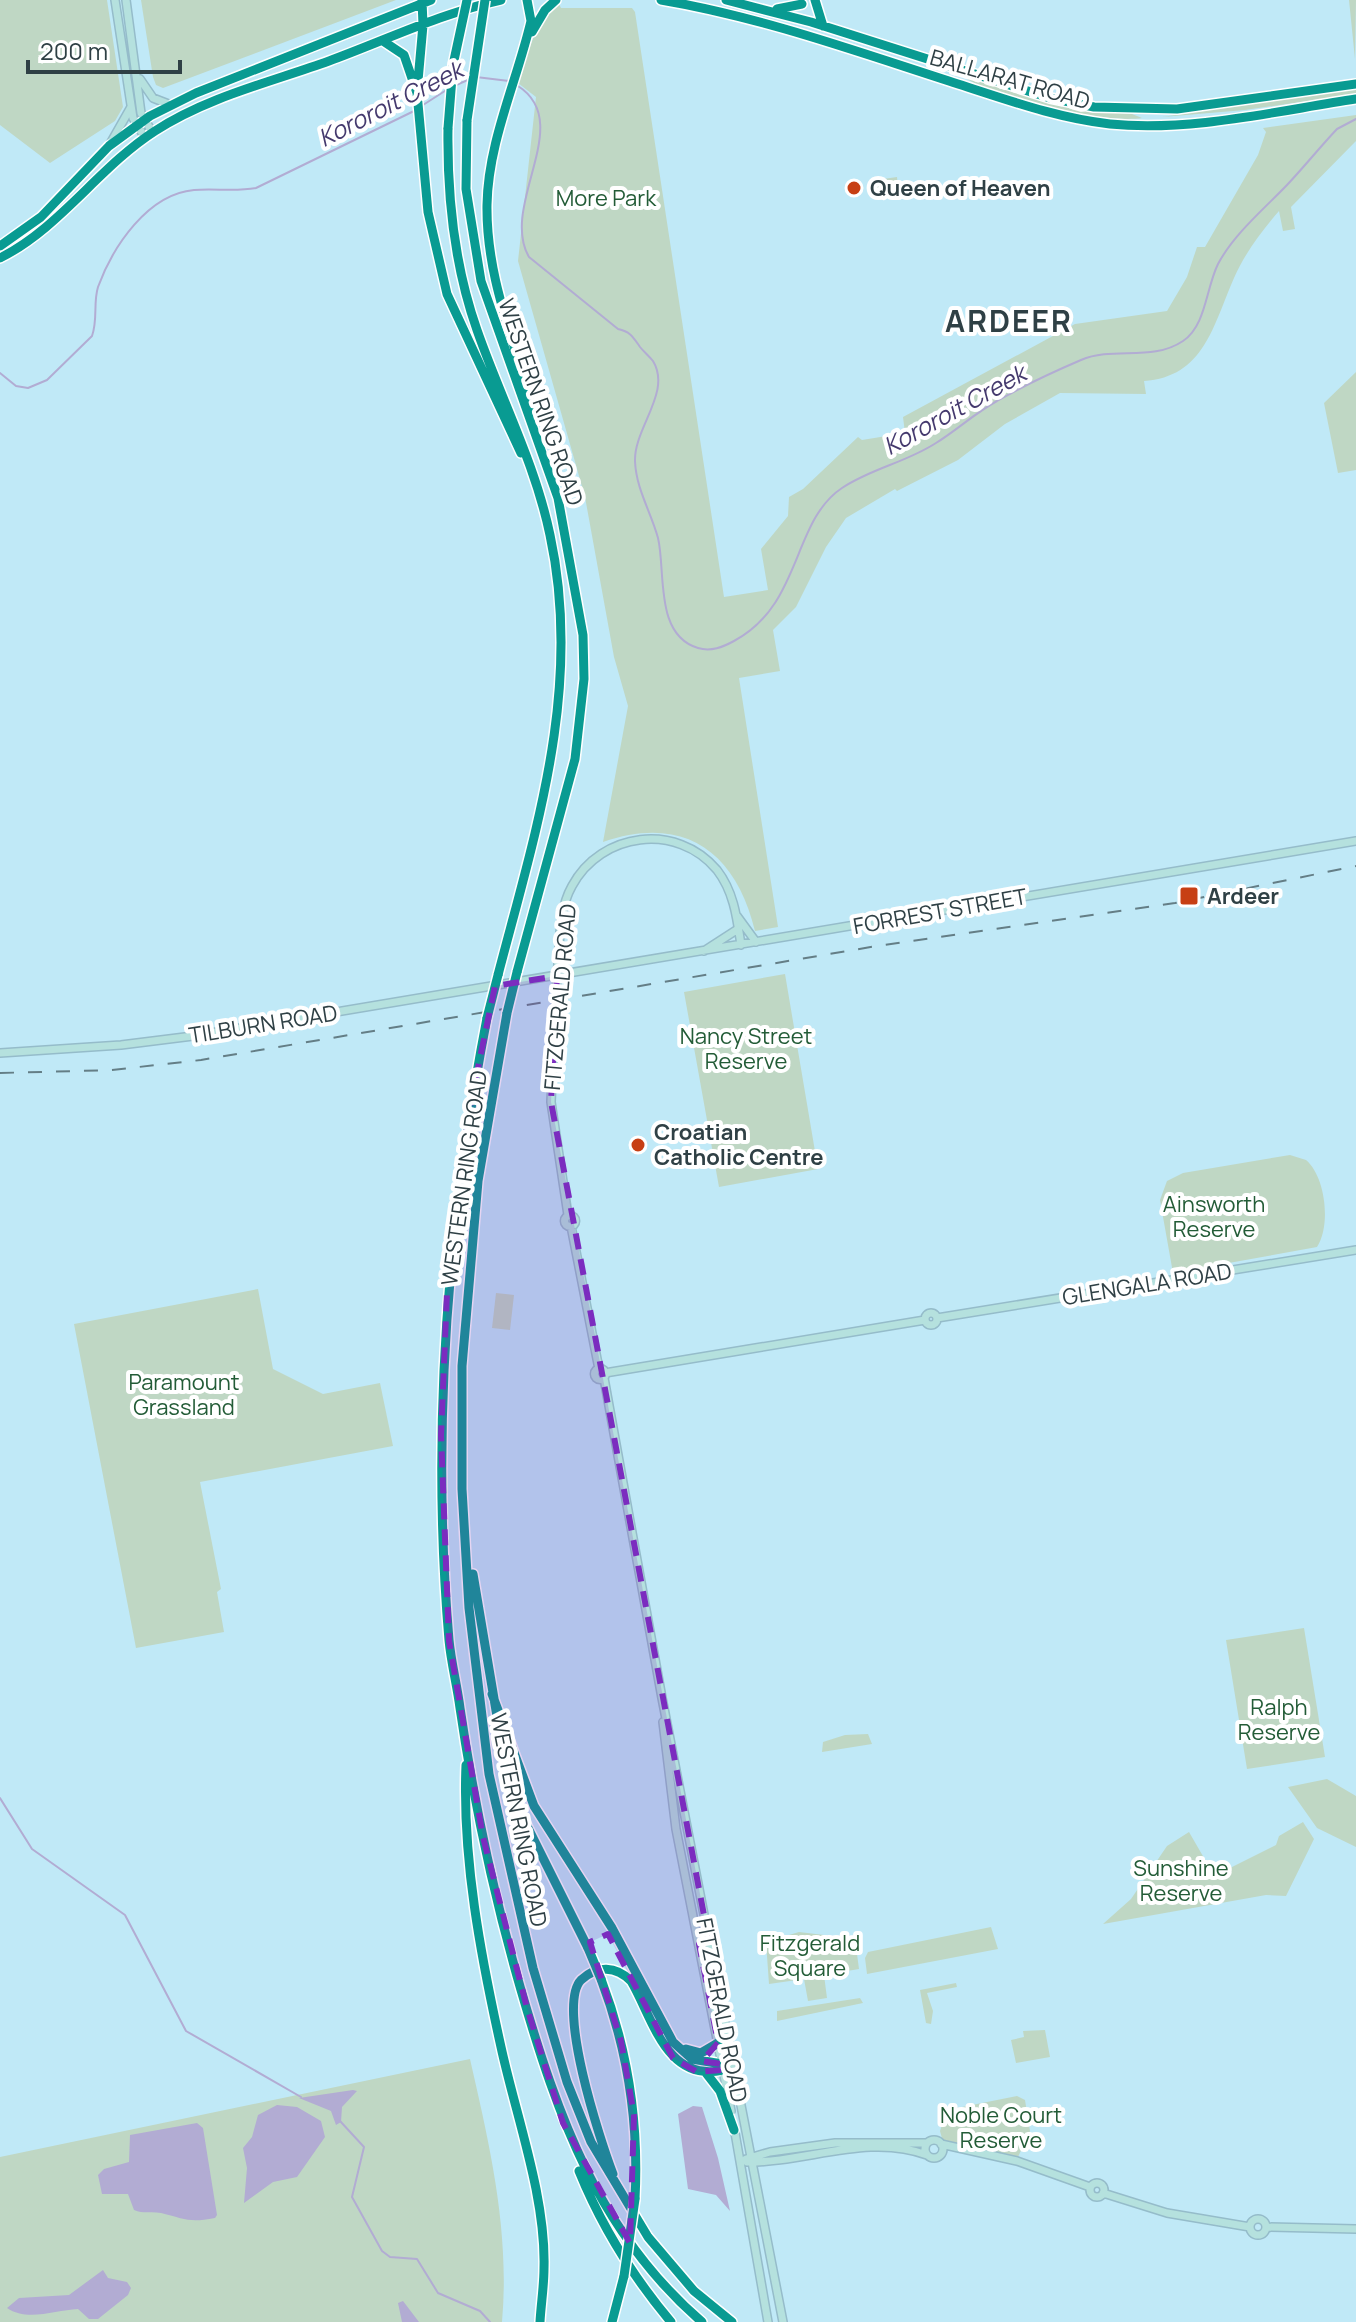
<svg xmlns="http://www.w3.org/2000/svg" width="1356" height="2322" font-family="Manrope,sans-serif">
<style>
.green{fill:#bfd7c4}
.water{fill:#b2acd3}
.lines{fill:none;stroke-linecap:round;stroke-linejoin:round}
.stream{stroke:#b2acd3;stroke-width:2}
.secondary-casing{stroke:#95bcca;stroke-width:10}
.highway-casing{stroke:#fff;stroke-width:12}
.secondary{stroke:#b5e1de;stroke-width:7}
.highway{stroke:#099b92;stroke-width:9}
.rail{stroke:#647e86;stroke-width:2;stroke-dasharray:14 14;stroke-linecap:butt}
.secondary-bridge-casing{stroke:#95bcca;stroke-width:10;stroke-linecap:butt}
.highway-bridge-casing{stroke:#fff;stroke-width:12;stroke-linecap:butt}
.secondary-bridge{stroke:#b5e1de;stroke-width:7}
.highway-bridge{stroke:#099b92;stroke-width:9}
.marked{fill:#7b2cbf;fill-opacity:0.2;stroke:#7b2cbf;stroke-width:6;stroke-dasharray:16 10;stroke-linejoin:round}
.poi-dot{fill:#c73f14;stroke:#fff;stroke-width:3}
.labels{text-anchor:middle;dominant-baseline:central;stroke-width:8;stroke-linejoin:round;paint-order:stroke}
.street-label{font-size:22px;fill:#2f4045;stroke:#fff}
.poi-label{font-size:22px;font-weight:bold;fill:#2f4045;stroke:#fff;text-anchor:start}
.park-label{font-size:22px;fill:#235c37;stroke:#fff}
.water-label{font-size:24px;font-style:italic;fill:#453a6e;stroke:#fff}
.district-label{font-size:30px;font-weight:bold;letter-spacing:2px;fill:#2f4045;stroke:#fff}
</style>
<rect width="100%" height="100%" fill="#c0e9f7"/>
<!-- green -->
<path class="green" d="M0,0H107L123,107L115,121L50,163L0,125Z
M141,0H396L163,88L156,85L153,77Z
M1349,0H1356L1355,59Z
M559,4L561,8H632L635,12L724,597L768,590L761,549L788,516L789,497L803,489L858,437L862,440L905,433L903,417L1075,324L1167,311L1187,277L1197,247H1205L1258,155L1266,132L1263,128L1356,115V141L1291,207L1295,229L1283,231L1279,211C1261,232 1245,253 1234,278C1213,326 1204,377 1144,381L1146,394L1060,393L1005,424L958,460L897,491L895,489L846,518L826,547L796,607L773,630L780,671L739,678L778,927L755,931C736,851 683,814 603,842L628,706L614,657L585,497L518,261L536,97L518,83C527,59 535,16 559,4Z
M963,76L1084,110L1132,114L1142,118C1103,124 994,100 963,76Z
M1356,88V94L1245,110L1162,117Z
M897,177L898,188L871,192L869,181Z
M1356,372V470L1338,473L1324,403Z
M785,974L818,1169L719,1187L684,992Z
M1290,1155L1306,1160C1326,1177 1331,1226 1317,1247L1173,1273L1160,1200L1167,1181L1183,1173Z
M258,1289L273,1369L323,1394L380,1383L393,1446L200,1482L221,1589L217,1592L224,1632L136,1648L74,1324Z
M496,1293L514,1295L510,1330L492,1328Z
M1304,1628L1325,1757L1247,1769L1226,1640Z
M868,1734L872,1744L822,1752L823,1742L845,1735Z
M1327,1779L1356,1796V1847L1317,1828L1288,1787Z
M1303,1822L1314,1839L1286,1896L1266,1895L1103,1924L1131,1899L1167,1846L1189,1832L1211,1870L1218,1874L1276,1845L1279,1836Z
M991,1927L998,1949L867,1974L865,1958L868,1952Z
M799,1932L824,1935L857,1954L859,1969L824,1975L827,1998L808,2001L804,1979L769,1984L766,1942Z
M956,1983L957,1987L927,1993L933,2011L931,2024L926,2023L920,1990Z
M860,1998L863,2003L777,2021V2011Z
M1045,2030L1050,2057L1016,2063L1011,2040L1024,2037L1023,2031Z
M470,2059C490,2147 510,2231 502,2322H0V2157Z
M1017,2096L1025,2100L1030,2131L1018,2157L943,2142L940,2131L947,2110Z"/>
<!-- water -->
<path class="water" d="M353,2090L357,2091L342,2107L341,2122L336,2125L331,2111L299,2098Z
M277,2105L297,2107L321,2121L325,2137L297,2177L273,2182L244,2203L247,2168L243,2148L252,2137L258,2115Z
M693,2106L702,2107L718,2158L730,2211L716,2195L688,2189L678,2114Z
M197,2123L203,2128L217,2215L215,2218C189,2223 185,2219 161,2213C152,2211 143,2214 134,2210L128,2194H102L98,2175L104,2169L129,2162L130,2135Z
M103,2270L108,2278L127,2282L131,2288L128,2295L98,2319H89L78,2309C56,2310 27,2322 7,2308L19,2298L69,2295Z
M403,2301L419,2322H402L398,2303Z"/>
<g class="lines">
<!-- stream -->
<path class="stream" d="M476,77L509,81
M454,86L470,79
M518,86C576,123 499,205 529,257L618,329C631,332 633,337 640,347C644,352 649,356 653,361C672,392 634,428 635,461C636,489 651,512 658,538C666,571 654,635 698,648C711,652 723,647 734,641C802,605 792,521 842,488C872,468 905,463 936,443C957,430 975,413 997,401C1023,386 1053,372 1081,360C1114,346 1152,362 1183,341C1206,326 1206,288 1218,264C1234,234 1264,209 1287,185C1304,167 1320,147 1337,129L1356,119
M423,105L448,89
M0,373L16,386L28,388L47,380L92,336C98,320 93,303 98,287C113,246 148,194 194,190C215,188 234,192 256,188L414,111
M0,1798L32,1849L125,1915L186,2031L301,2097
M340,2121L364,2147L352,2197L382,2251L390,2257L417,2259L438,2293L480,2311L490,2322"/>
<defs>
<path id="secondary" d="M115,0L133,118L145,138
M126,0L141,113L152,132
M140,79L153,98L171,105
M110,144L131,107
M737,916L756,942
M704,951L738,929
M558,964C560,938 559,909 572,886C601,832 677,822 717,870C734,892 737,918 741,945
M555,1013L551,1102L568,1215
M0,1053L121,1045L193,1036L1356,841
M564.5 1221a5.5 5.5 0 1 1 11 0a5.5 5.5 0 1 1-11 0Z
M571,1226L599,1369
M925 1319a6 6 0 1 1 12 0a6 6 0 1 1-12 0Z
M937,1318L1356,1250
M594.5 1374a5.5 5.5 0 1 1 11 0a5.5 5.5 0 1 1-11 0Z
M605,1373L925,1320
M604,1378L662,1698L783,2322
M663,1722L676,1829L731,2111
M734,2127L768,2322
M925 2149a9 9 0 1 1 18 0a9 9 0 1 1-18 0Z
M941,2144L1017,2161L1090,2187
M746,2159L770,2152L835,2143H927
M747,2162C806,2163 868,2133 927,2155
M1090 2190a7 7 0 1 1 14 0a7 7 0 1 1-14 0Z
M1103,2193L1167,2213L1250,2227
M1250 2227a8 8 0 1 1 16 0a8 8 0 1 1-16 0Z
M1266,2227L1356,2229"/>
<path id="highway" d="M527,0L531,21C517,81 488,142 487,205C486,277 514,339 532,407
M661,0C762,17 861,53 958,84C1008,100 1057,118 1110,124C1191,132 1276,111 1356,99
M726,0L811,22L1050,98L1094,107L1177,109L1356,84
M815,0L823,26
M777,9L802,4
M532,32L545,10L556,0
M383,41L404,55L417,93L428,212L447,294L521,453
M417,92L423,25L422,0
M467,120L466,189L481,281L558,498L583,635L584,679L575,759L517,972
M448,128C447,197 454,265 477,330C501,399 535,463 550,535C583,687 536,830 498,975
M0,246L41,217L109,146L150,116L196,93L431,0
M0,258C60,228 99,167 155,131C207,97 271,82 329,61C386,40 442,13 501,0
M507,1013L478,1181L462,1366V1489L469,1608L489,1774L533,1968L567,2082L591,2142L648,2237L694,2291L732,2322
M487,1018C447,1224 431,1430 449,1640C451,1662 457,1685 460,1708C474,1803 494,1897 521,1990C558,2117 598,2232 702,2322
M473,1574L502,1746L522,1816L588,1948
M492,1694L534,1806L612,1928L673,2042L692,2059L722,2064
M466,1765C462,1858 481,1957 501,2047C516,2116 546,2197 544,2268C544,2286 541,2304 540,2322
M601,1979C628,2050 639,2124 635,2199
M686,2049L701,2053L718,2043
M706,2073L720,2091L734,2130
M579,2171C601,2225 634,2278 671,2322
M613,2174C600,2140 556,2006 581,1980C597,1965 616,1966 631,1981C653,2018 666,2083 723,2070
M612,2322L624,2276"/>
</defs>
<!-- secondary casing -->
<use href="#secondary" class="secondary-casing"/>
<!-- highway casing -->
<use href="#highway" class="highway-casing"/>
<!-- secondary -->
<use href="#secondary" class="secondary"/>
<!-- highway -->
<use href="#highway" class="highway"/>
<!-- rail -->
<path class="rail" d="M0,1073L112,1070L201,1060L877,946L1175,903L1356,866"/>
<defs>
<path id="secondary-bridge" d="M555,1013L558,964"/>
<path id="highway-bridge" d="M467,120L485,0
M448,128L453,65L467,0
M507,1013L517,972
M487,1018L498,975
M588,1948L601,1979
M624,2276L635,2199"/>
</defs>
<!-- secondary-bridge casing -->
<use href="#secondary-bridge" class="secondary-bridge-casing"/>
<!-- highway-bridge casing -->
<use href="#highway-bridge" class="highway-bridge-casing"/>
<!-- secondary-bridge -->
<use href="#secondary-bridge" class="secondary-bridge"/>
<!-- highway-bridge -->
<use href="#highway-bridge" class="highway-bridge"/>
</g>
<!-- marked area -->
<path class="marked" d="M557,976L551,1102L709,1942L699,1944L718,2043L702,2061L722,2064L723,2070L697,2072L673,2058L608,1934L590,1942L621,2041L634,2115L630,2243L563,2123L527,2008L483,1837L449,1641L441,1435L447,1292L469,1111L495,986Z"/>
<!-- markers -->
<g class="poi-dot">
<circle cx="854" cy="188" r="8"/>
<rect x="1179" y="886" width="20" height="20" rx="4"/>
<circle cx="638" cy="1145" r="8"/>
</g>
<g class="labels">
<!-- street labels -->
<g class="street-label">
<text transform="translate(1010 79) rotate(16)">BALLARAT ROAD</text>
<text transform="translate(541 402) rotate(71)">WESTERN RING ROAD</text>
<text transform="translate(940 911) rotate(-10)">FORREST STREET</text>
<text transform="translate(560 997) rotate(-85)">FITZGERALD ROAD</text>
<text transform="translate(263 1024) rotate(-9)">TILBURN ROAD</text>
<text transform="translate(464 1178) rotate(-82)">WESTERN RING ROAD</text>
<text transform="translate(1147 1284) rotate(-9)">GLENGALA ROAD</text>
<text transform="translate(519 1820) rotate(79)">WESTERN RING ROAD</text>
<text transform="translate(722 2010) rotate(79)">FITZGERALD ROAD</text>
</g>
<!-- poi labels -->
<g class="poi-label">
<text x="870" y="188">Queen of Heaven</text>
<text x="1207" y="896">Ardeer</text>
<text x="654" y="1132">Croatian<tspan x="654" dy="25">Catholic Centre</tspan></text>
</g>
<!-- park labels -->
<g class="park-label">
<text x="606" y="198">More Park</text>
<text x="746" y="1036">Nancy Street<tspan x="746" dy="25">Reserve</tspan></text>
<text x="1214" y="1204">Ainsworth<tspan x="1214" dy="25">Reserve</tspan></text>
<text x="184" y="1382">Paramount<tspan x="184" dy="25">Grassland</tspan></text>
<text x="1279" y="1707">Ralph<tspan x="1279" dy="25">Reserve</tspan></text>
<text x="1181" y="1868">Sunshine<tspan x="1181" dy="25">Reserve</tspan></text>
<text x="810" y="1943">Fitzgerald<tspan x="810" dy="25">Square</tspan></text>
<text x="1001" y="2115">Noble Court<tspan x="1001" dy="25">Reserve</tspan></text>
</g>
<!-- water labels -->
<g class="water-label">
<text transform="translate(390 103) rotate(-27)">Kororoit Creek</text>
<text transform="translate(954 409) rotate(-29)">Kororoit Creek</text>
</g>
<!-- district labels -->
<g class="district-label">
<text x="1009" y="320">ARDEER</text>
</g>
</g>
<!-- scale -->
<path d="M28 60v12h152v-12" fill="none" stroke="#2f4045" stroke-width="4"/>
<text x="40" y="60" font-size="24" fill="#2f4045" stroke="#ffffff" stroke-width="6" paint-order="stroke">200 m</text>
</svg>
